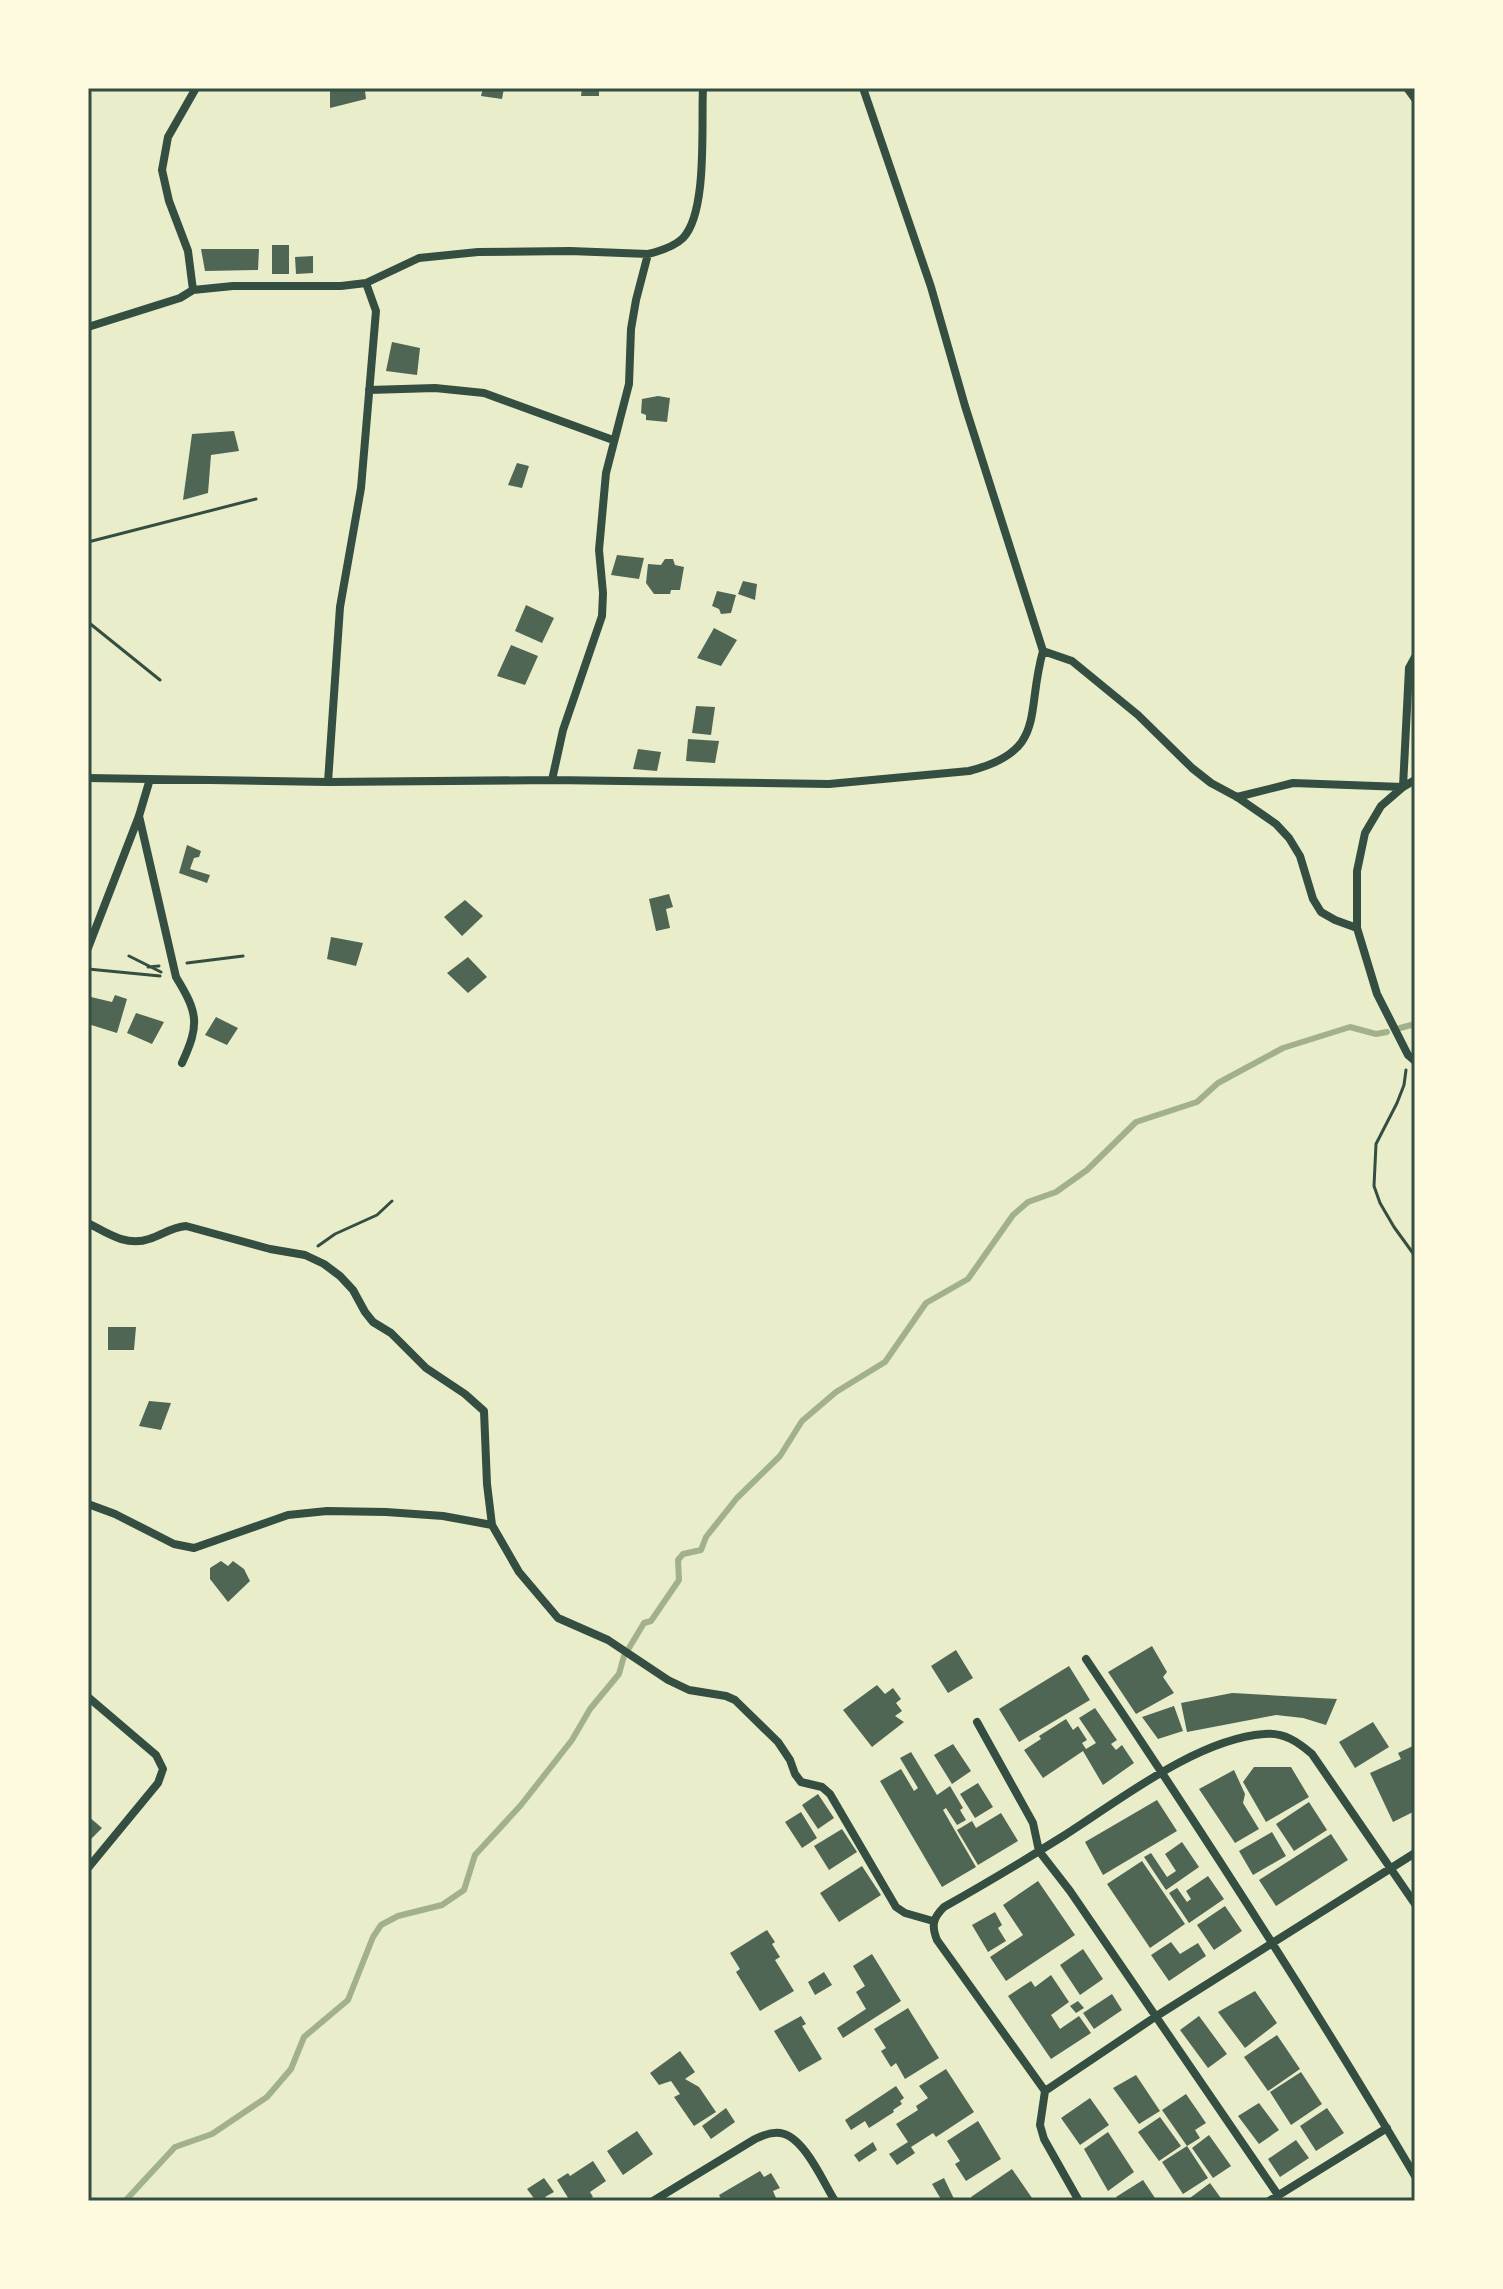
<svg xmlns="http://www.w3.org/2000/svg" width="1503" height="2289" font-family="'Noto Sans',sans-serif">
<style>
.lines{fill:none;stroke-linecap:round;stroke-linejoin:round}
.stream{stroke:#a3b18a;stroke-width:6}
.building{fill:#4f6655}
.path{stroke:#344e41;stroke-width:3}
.minor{stroke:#344e41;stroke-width:8}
.neatline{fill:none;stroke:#344e41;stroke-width:3}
</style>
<rect width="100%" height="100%" fill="#e9edc9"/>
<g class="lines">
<!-- stream -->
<path class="stream" d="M1400,1028L1415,1024
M629,1648L644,1623L651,1621L679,1580L678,1560L683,1554L701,1550L706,1537L737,1498L780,1456L802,1421L836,1392L885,1362L926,1303L968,1279L1013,1215L1028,1202L1056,1192L1087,1170L1136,1122L1197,1102L1218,1083L1283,1048L1350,1027L1376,1034L1387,1032
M125,2201L175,2147L212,2134L267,2097L291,2069L304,2037L348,2000L373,1937L381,1925L398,1916L442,1905L464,1890L475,1855L521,1805L572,1740L590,1709L619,1674L624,1656"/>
</g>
<!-- building -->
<path class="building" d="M330,88H358L359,90L365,91L366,99L330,108Z
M483,88H504L502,99L481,96Z
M582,88H599V96H581Z
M272,245H289V274H272Z
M201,249H259L258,270L205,271Z
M313,256V273L296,274L295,257Z
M392,342L420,348L417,375L386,371Z
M658,396L670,398L667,422L646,420V415L641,413L642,399Z
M234,431L239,451L211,455L208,493L183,500L192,434Z
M517,463L529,466L522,488L508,485Z
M617,555L644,558L639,579L611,575Z
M665,559H673L675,565L684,567L680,590H671L670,594H654L646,583L648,564L661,565Z
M743,581L757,584L755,600L738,594Z
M717,591L736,595L731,613L721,614L719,609L712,606Z
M526,605L554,618L542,643L515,631Z
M714,628L737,640L721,666L697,658Z
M511,645L538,656L525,685L497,676Z
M696,706L715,707L711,735L692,733Z
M688,739L719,741L715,763L686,761Z
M638,749L661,752L657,771L633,769Z
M187,845L201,851L199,857L194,858L190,869L210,875L207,883L179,873Z
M669,894L673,907L666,909L670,928L656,931L649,899Z
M465,900L483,916L462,936L444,917Z
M331,937L363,943L356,966L327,959Z
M468,957L487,977L468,993L447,973Z
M115,995L127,999L117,1033L88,1024V1004L91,997L112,1002Z
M136,1013L164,1022L152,1044L127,1033Z
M216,1017L238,1028L227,1045L205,1035Z
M108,1327H136L134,1350H108Z
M149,1401L171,1403L161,1430L139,1426Z
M221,1561L228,1566L233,1561L244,1569L250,1581L228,1602L210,1579V1568Z
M1152,1646L1167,1672L1163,1677L1174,1693L1136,1714L1108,1672Z
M956,1650L973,1678L948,1693L931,1666Z
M1069,1666L1090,1700L1019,1742L999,1709Z
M877,1685L885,1694L893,1688L901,1699L896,1703L902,1711L895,1716L904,1722L872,1747L843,1710Z
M1232,1693H1233L1337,1699L1326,1725L1303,1718L1276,1715L1187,1732L1181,1703Z
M1174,1706L1183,1731L1158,1739L1142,1717Z
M1095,1708L1117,1740L1111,1744L1116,1750L1122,1745L1134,1763L1103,1785L1083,1751L1043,1778L1024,1750L1041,1739L1039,1736L1066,1719L1073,1730L1078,1726L1087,1740L1082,1743L1086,1749L1096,1743L1079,1718Z
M1373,1722L1389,1747L1355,1768L1339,1742Z
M953,1744L971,1771L952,1784L934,1755Z
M1415,1745V1811L1393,1822L1370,1773L1401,1759L1398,1753Z
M911,1752L937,1795L950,1786L963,1808L960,1810L966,1820L957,1825L946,1808L943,1810L976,1867L942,1887L880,1781L901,1769L914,1791L918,1788L900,1758Z
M1254,1767H1291L1309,1797L1266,1822L1243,1782Z
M1234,1770L1245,1794L1243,1803L1259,1829L1235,1843L1199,1789Z
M978,1783L993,1807L975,1818L960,1794Z
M818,1794L834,1818L818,1829L802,1805Z
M1157,1800L1177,1831L1103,1875L1085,1842Z
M1309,1802L1327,1830L1294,1851L1276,1824Z
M801,1812L817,1838L802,1848L785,1822Z
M1001,1813L1018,1841L978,1865L957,1830L972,1821L976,1828Z
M88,1816L102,1828L88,1842Z
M842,1829L857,1852L829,1870L814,1846Z
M1272,1832L1286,1856L1253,1875L1239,1851Z
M1331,1834L1348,1860L1276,1906L1259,1880Z
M1182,1842L1199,1867L1166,1890L1144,1857L1151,1853L1167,1877L1176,1871L1165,1854Z
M1142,1861L1185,1924L1150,1948L1107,1884Z
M862,1866L881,1895L839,1922L820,1893Z
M1208,1876L1224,1899L1189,1923L1169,1893L1177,1888L1187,1902L1191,1899L1186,1891Z
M1038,1881L1075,1935L1006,1981L990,1957L1023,1935L1003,1905Z
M1225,1906L1242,1931L1214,1950L1197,1925Z
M995,1912L1002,1925L998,1928L1006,1941L988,1952L972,1925Z
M767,1930L775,1942L772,1944L780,1957L775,1960L794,1991L760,2011L736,1972L740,1969L730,1953Z
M1171,1942L1180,1954L1198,1943L1206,1956L1169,1981L1151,1955Z
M1083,1949L1103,1979L1080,1995L1060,1965Z
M872,1954L901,2001L843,2038L837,2028L866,2009L856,1992L865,1986L853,1966Z
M824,1972L832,1985L815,1995L808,1982Z
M1051,1975L1069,2002L1051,2015L1060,2029L1079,2016L1091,2033L1051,2059L1008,1996L1031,1981L1035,1987Z
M1255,1991L1277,2023L1245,2048L1218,2012Z
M1112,1994L1122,2010L1094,2029L1083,2013Z
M1078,2001L1084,2008L1076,2013L1070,2006Z
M908,2008L939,2058L905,2079L896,2063L891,2067L881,2051L886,2048L874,2029Z
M801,2016L806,2024L802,2026L822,2059L799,2072L774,2031Z
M1199,2016L1227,2054L1208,2068L1180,2030Z
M1277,2035L1300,2069L1268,2091L1244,2057Z
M680,2051L695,2072L685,2079L699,2087L716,2112L694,2126L674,2097L680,2094L671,2081L659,2085L650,2073Z
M946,2069L974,2112L936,2137L933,2133L911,2147L915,2153L897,2165L889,2154L908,2142L896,2124L918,2110L916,2106L928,2098L919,2086Z
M1301,2072L1322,2104L1291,2125L1270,2092Z
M1136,2075L1160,2111L1139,2124L1113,2088Z
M896,2086L904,2098L900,2101L902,2104L893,2110L894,2112L869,2128L865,2121L851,2130L845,2120Z
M1186,2094L1206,2123L1195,2130L1200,2138L1187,2146L1208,2178L1183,2194L1162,2162L1187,2146L1162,2110Z
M1090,2098L1109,2125L1080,2145L1061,2118Z
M1259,2103L1279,2130L1259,2144L1238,2116Z
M726,2108L735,2122L711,2139L702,2126Z
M1327,2108L1344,2133L1316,2151L1300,2126Z
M1160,2117L1181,2146L1159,2161L1138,2132Z
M978,2121L1001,2159L966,2181L955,2164L960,2161L947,2141Z
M637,2131L653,2154L623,2175L607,2151Z
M1108,2132L1134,2172L1108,2191L1084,2149Z
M1209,2135L1231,2166L1213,2178L1192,2148Z
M1296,2140L1309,2158L1280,2177L1268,2159Z
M873,2142L877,2150L859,2162L854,2155Z
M593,2161L606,2181L590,2192L593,2197L586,2201H570L557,2180L568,2173L570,2176Z
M1012,2169L1032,2198L1029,2201H974L971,2197Z
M760,2171L764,2177L771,2173L780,2188L773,2191L776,2198L771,2201H722L719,2195Z
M544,2178L554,2192L545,2197L548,2201H536L527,2189Z
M944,2178L955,2201H942L932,2184Z
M1143,2180L1157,2201H1119L1116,2197Z
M1210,2183L1223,2201H1193L1190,2198Z"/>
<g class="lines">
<!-- path -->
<path class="path" d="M88,542L256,499
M88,622L160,680
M129,956L161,972
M187,963L243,956
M148,967L159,966
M88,969L160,976
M1406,1070L1404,1085L1397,1103L1376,1144L1374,1186L1380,1203L1394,1227L1415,1256
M318,1246L335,1234L377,1215L392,1201"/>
<!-- minor -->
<path class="minor" d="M196,88L168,137L162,170L169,201L188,251L193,290L233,286H341L366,283L419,258L478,252L570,251L648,254C660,251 674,247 683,238C708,212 701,124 703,88
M1407,88L1415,99
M88,327L180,298L193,290
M369,390L435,388L484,393L613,440
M1043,651L1072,661L1138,715L1192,768L1211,783L1237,797L1276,824L1289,838L1300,856L1313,899L1321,912L1335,920L1357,928
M88,778L328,782L552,780L829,784L969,771C1048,751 1025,714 1043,651L965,406L931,287L863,88
M552,780L563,730L602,616L603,593L599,550L606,473L629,384L631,329L636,300L648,254
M1415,780L1403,787L1381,806L1365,833L1357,871V928L1377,994L1408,1055L1415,1061
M328,782L340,607L361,488L376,311L366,283
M1237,797L1293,783L1403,787L1409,668L1415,657
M139,816L176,977C198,1013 200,1024 182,1063
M88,948L139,816L150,779
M88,1223C107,1233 127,1247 149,1239C162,1235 172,1227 186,1226L270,1249L305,1255L324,1264L340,1276L353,1290L365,1312L373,1322L391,1333L426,1368L465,1394L484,1411L487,1484L492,1525
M88,1504L115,1514L174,1544L194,1548L288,1515L327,1511L386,1512L443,1516L492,1525L519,1572L558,1618L608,1640L668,1680L689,1690L726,1696L735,1700L778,1742L790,1760L795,1774L801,1782L822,1787L830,1794L896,1907L905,1913L933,1921
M1086,1659C1200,1828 1311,2000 1415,2176
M88,1697L156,1755L163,1769L158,1783L88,1868
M977,1722L1033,1823L1039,1851L1070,1891L1278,2195
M1045,2091L1155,2017L1415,1853
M653,2201L755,2139C763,2135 771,2132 780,2133C804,2136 823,2182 835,2201
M1079,2201L1044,2139L1040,2125L1045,2091L937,1940C931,1925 933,1918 944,1907C985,1884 1025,1860 1065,1835C1120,1800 1197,1739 1264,1734C1284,1732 1298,1742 1312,1754L1415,1904
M1269,2201L1387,2128"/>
</g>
<!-- border -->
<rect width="1503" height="2289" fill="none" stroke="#fefae0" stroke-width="180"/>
<rect x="90" y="90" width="1323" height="2109" class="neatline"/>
</svg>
